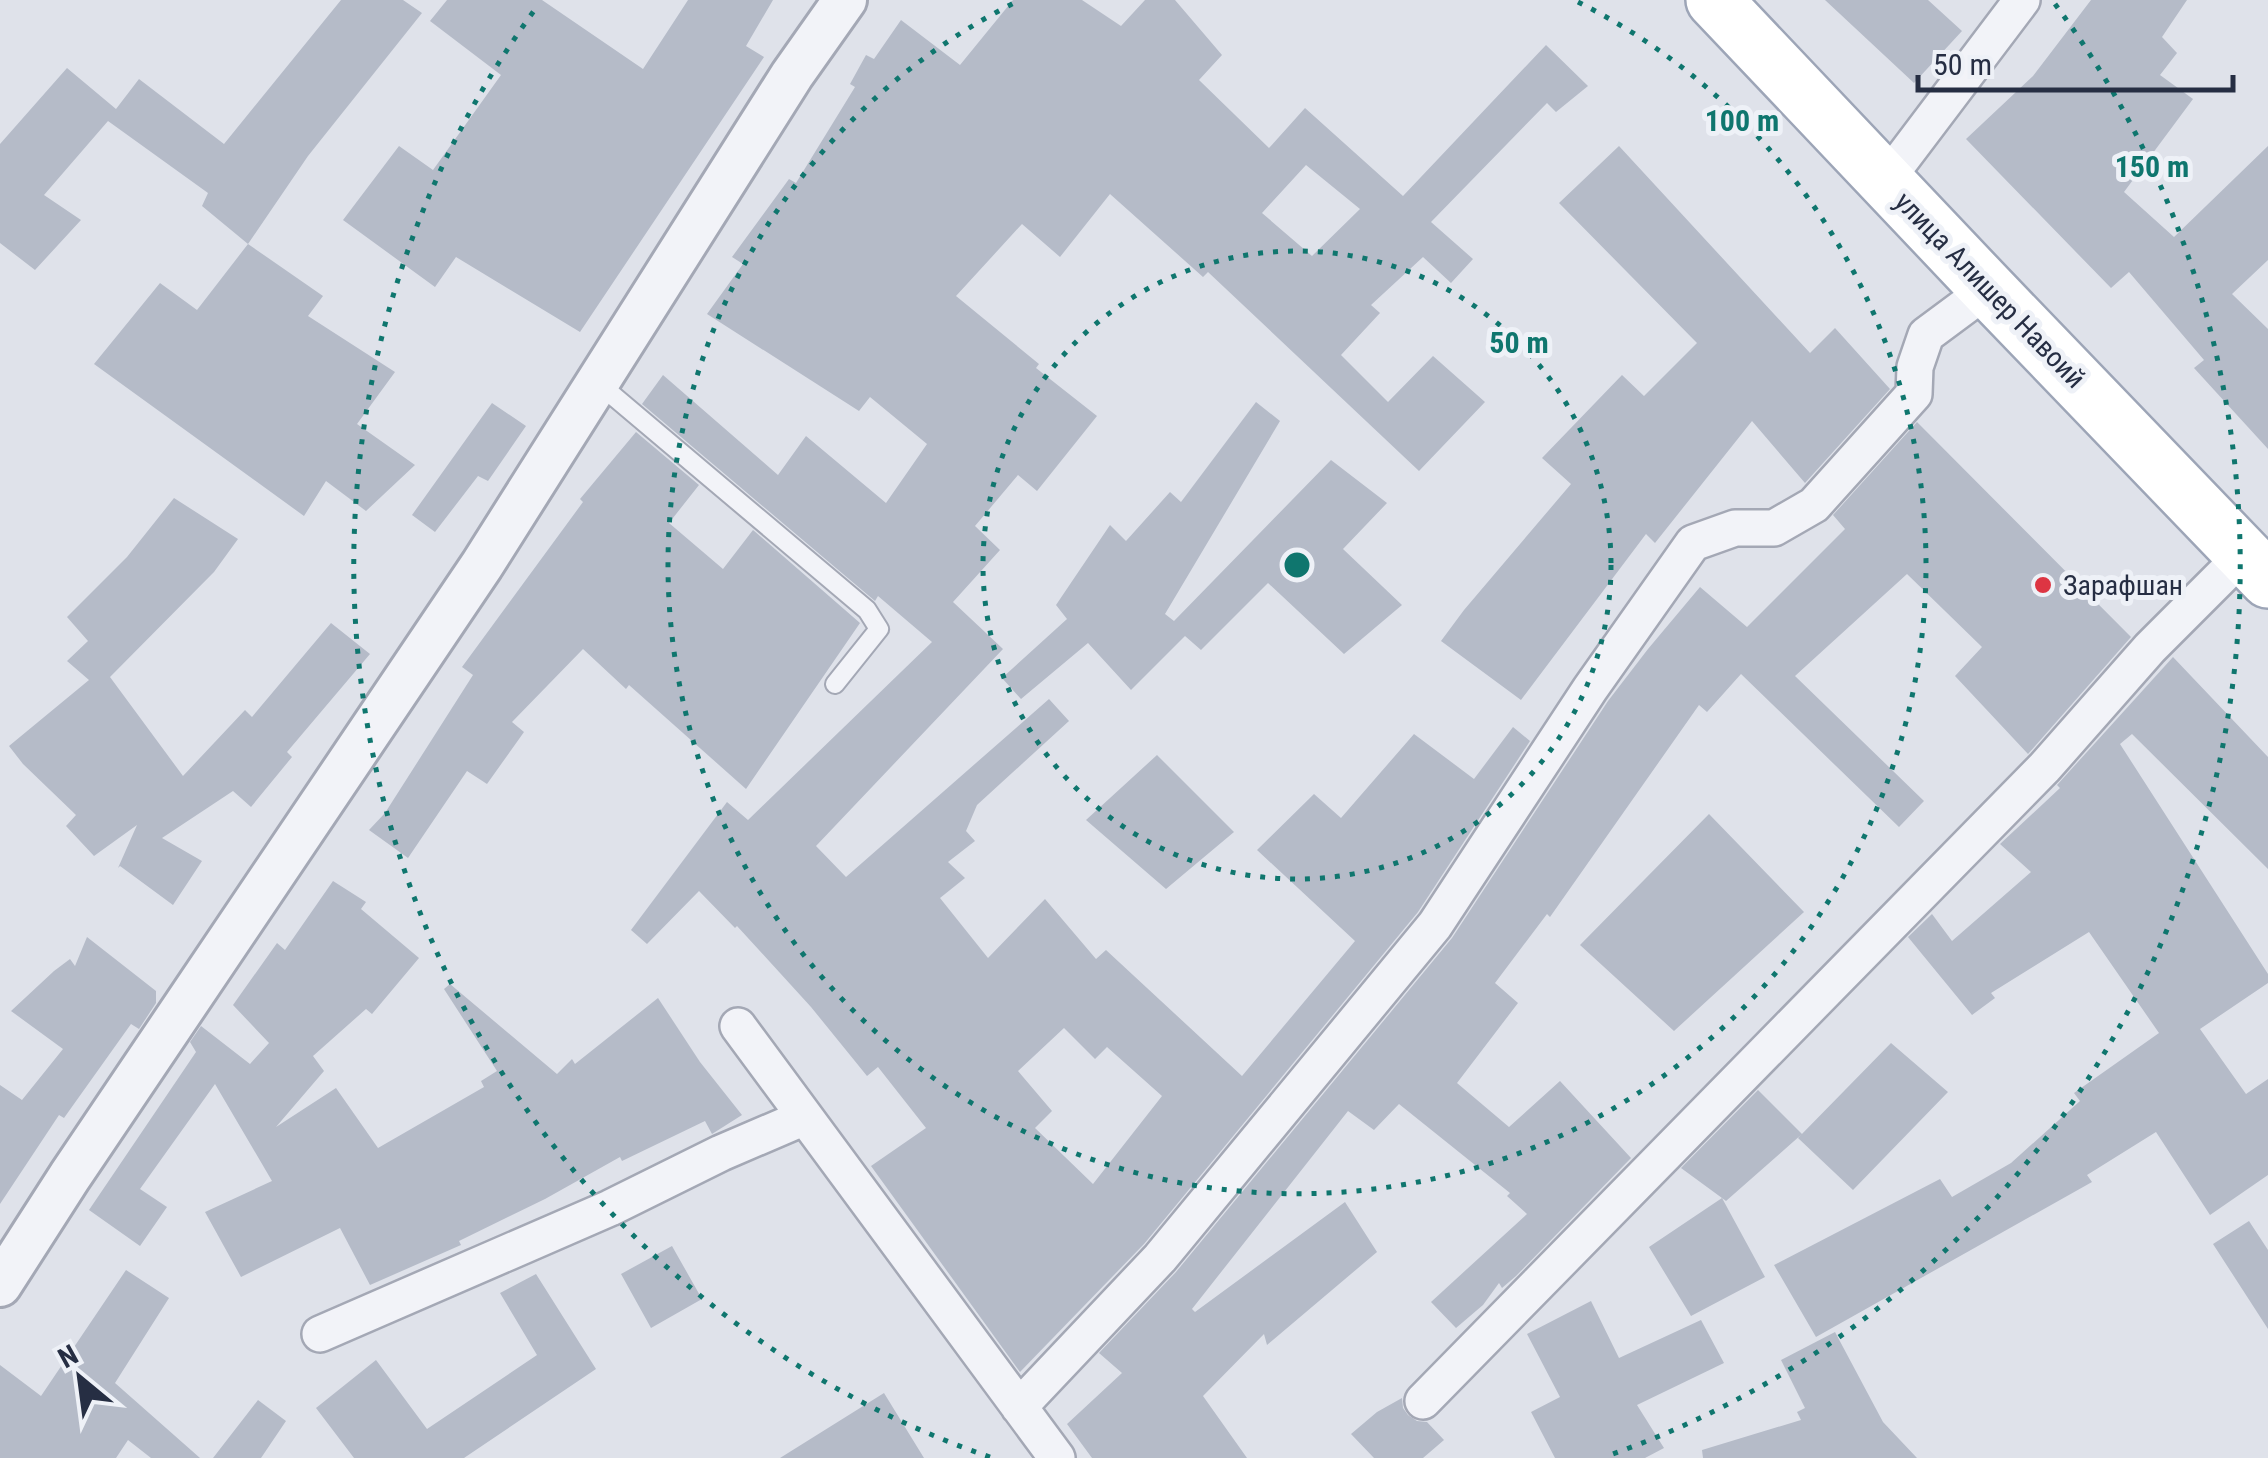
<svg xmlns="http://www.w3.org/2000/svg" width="2268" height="1458" font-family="'Roboto Condensed',sans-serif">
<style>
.building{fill:#b5bbc8;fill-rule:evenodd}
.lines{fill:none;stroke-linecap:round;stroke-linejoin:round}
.service-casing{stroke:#a4a8b5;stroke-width:22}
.minor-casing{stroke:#a4a8b5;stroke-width:40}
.tertiary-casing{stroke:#a4a8b5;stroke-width:48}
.primary-casing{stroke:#9da5b7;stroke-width:60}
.service{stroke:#f2f3f8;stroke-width:18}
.minor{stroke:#f2f3f8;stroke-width:35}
.tertiary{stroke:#f2f3f8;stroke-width:42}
.primary{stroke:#fff;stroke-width:55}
.ring{fill:none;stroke:#0f766e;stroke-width:5;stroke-dasharray:5 10}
.poi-dot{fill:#dd3543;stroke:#eef1f7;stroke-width:4}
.labels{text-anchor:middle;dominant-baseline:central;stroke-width:10;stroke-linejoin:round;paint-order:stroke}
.street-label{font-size:28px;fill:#262e43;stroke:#eef1f7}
.poi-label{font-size:28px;fill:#262e43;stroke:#eef1f7;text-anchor:start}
.centre{fill:#0f766e;stroke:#eef1f7;stroke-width:5}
.ring-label{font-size:30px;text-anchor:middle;font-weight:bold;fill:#0f766e;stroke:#eef1f7;stroke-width:10;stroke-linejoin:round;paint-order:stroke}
</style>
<rect width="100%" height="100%" fill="#dfe2ea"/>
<!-- building -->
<path class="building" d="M341,0H403L422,13L308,156L248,244L202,206L208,193L108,121L44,195L81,220L35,270L0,243V144L67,68L116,109L139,79L224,144Z
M447,0H542L643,69L688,0H773L746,46L764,57L580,332L456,257L435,287L343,220L399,146L433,170L501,75L430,21Z
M1013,0H1082L1121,26L1145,0H1175L1222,55L1199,80L1269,148L1305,108L1403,196L1546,45L1588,86L1556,112L1547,103L1431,222L1473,259L1451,283L1423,257L1371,305L1380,313L1341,355L1388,402L1433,356L1485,402L1419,471L1208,272L1203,277L1110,194L1060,257L1022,224L956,296L1039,364L1036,368L1097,416L1037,491L1018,475L975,526L1000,550L953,602L1003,649L816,846L846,877L1049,699L1069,721L977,805L966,831L975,841L948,862L965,878L940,898L988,958L1045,899L1096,959L1106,950L1242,1076L1355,941L1257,850L1314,794L1341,818L1414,734L1474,779L1513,727L1530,741L1418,912L1144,1244L1020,1372L871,1166L926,1128L878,1067L867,1076L811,1007L737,926L735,928L699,891L647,944L631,930L727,802L748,820L932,642L878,596L875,601L642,404L663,375L778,475L806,436L886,503L927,444L870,397L859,411L707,314L743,264L732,257L789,179L796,183L855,87L850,84L866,55L874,59L901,20L960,65ZM1306,165L1360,209L1312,256L1262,213ZM1064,1028L1095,1059L1107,1047L1162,1096L1093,1184L1035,1128L1052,1111L1018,1071Z
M1825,0H1928L1962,31L1914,83Z
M2091,0H2187L2162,37L2177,53L2160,75L2193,99L2124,192L2174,237L2268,146V260L2232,294L2268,329V449L2194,368L2204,360L2129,272L2111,288L1966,139L2033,76Z
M1619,146L1810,353L1835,328L1890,389L1805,483L1752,421L1655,543L1646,534L1521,700L1441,641L1464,610L1571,484L1542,458L1622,375L1644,396L1697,343L1559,203Z
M248,244L323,296L308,316L395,372L357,424L415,465L366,511L326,481L304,516L94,364L160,283L197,310Z
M1256,402L1280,421L1165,614L1174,621L1331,460L1387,503L1343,549L1402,605L1344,654L1268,583L1201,650L1185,636L1131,690L1088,643L1021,699L1002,678L1067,619L1056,605L1110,525L1126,541L1170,492L1181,502Z
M492,403L526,426L488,481L478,476L435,532L412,515Z
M1917,422L2131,637L2028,754L1955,676L1982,647L1907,574L1795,676L1924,801L1899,827L1741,674L1707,712L1699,705L1550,917L1547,914L1495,983L1518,1003L1457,1083L1509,1127L1560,1081L1631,1158L1516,1276L1502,1288L1499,1283L1483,1305L1456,1328L1431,1302L1527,1214L1507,1196L1510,1193L1399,1104L1374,1130L1348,1111L1192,1309L1195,1312L1345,1202L1377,1252L1267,1345L1264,1334L1203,1396L1247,1458H1092L1067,1424L1122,1373L1099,1353L1176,1272L1452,938L1608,701L1648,649L1700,587L1747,627L1845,529L1833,515Z
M636,432L699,485L669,523L723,569L753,530L860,623L746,789L629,685L626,689L583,649L512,722L524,732L487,784L467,771L408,858L369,830L385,813L473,675L462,667L583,502L580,499Z
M174,498L238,539L214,572L110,677L183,776L245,710L252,717L331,623L370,654L287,752L292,757L251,807L233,791L162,838L202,861L173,905L120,866L118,868L137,825L94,856L66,826L76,815L23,764L9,746L89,680L67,661L88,641L67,617L127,557Z
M2173,657L2268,757V869L2132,734L2120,744L2268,974V983L2200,1029L2246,1094L2268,1079V1175L2210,1215L2156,1132L2087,1175L2092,1182L1816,1337L1774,1265L1940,1179L1952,1197L2011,1163L2080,1101L2074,1093L2159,1033L2089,932L1991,993L1995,998L1972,1015L1908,937L1932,914L1952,941L2031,872L2000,844L2060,788L2057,785Z
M1157,755L1234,832L1166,889L1086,820Z
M1709,814L1804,912L1674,1031L1580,945Z
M333,881L366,902L361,909L419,958L372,1014L366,1009L313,1056L324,1071L276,1127L336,1088L378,1148L484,1087L481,1081L497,1071L444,989L450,984L557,1074L572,1059L575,1064L658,998L700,1062L742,1115L712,1134L705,1121L622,1161L620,1157L545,1199L459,1241L461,1245L370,1285L340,1228L241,1277L205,1212L272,1181L215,1084L140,1189L167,1207L140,1246L89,1210L196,1052L190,1042L201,1026L250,1064L269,1043L233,1005L277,943L285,950Z
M87,937L156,991V1003L139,1029L131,1024L64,1118L59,1115L0,1204V1085L22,1100L63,1049L11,1011L54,971L70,959L75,966Z
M1891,1043L1948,1092L1853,1190L1798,1138Z
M1758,1090L1802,1134L1726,1201L1722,1198L1765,1277L1691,1316L1649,1247L1722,1198L1681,1168Z
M2249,1221L2268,1250V1329L2213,1244Z
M672,1246L702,1299L651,1328L621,1274Z
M126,1270L169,1298L115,1383L200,1458H151L128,1440L116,1458H0V1365L41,1396Z
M536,1274L596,1369L464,1458H354L316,1408L376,1360L427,1429L537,1355L500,1293Z
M1591,1301L1619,1358L1701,1320L1724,1363L1637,1405L1664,1448L1645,1458H1555L1531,1412L1560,1397L1527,1334Z
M1835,1332L1883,1422L1917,1458H1703L1702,1450L1801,1420L1797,1412L1805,1408L1781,1360Z
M884,1393L924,1458H780Z
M1402,1398L1403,1408L1408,1415L1417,1421L1427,1422L1444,1440L1423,1458H1374L1351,1434L1377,1412Z
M258,1400L286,1421L261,1458H213Z"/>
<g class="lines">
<defs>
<path id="service" d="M598,383L867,610L879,629L835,684"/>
<path id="minor" d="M1886,180L2022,0
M738,1026L1057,1458
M320,1334L610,1208L721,1153L805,1117
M1423,1401L2045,767L2150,648L2244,554
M1019,1407L1160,1258L1435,925L1590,689L1693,543L1735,528H1774L1814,505L1914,394L1915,367L1926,335L1988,289"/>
<path id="tertiary" d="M0,1285L70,1176L482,565L792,75L845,0"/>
<path id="primary" d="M1714,0L1988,289L2268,580"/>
</defs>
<!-- service casing -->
<use href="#service" class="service-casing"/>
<!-- minor casing -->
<use href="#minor" class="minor-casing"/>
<!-- tertiary casing -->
<use href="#tertiary" class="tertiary-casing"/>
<!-- primary casing -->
<use href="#primary" class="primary-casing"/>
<!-- service -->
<use href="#service" class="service"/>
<!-- minor -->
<use href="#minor" class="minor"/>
<!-- tertiary -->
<use href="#tertiary" class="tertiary"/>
<!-- primary -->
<use href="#primary" class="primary"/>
</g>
<!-- distance rings -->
<g class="ring">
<circle cx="1297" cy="565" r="314"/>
<path d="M1578 2A629 629 0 1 1 1016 2"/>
<path d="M990 1457A943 943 0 0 1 539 4M2055 4A943 943 0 0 1 1604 1457"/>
</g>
<!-- markers -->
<circle class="poi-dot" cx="2043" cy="585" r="10"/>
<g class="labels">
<!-- street labels -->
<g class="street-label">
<text transform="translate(1990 290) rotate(46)">улица Алишер Навоий</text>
</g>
<!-- poi labels -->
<g class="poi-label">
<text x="2063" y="585">Зарафшан</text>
</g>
</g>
<circle cx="1297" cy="565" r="15" class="centre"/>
<g class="ring-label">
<text x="1742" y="131">100 m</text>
<text x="2152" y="177">150 m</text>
<text x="1519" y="353">50 m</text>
</g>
<!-- north arrow -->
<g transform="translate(80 1378) rotate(331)" stroke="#eef1f7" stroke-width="8" paint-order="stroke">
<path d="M0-8L18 38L0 25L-18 38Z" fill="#262e43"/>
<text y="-15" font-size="28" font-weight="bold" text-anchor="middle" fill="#262e43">N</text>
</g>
<!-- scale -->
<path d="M1918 75v15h315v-15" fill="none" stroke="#262e43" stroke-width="5"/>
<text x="1933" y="75" font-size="30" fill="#262e43" stroke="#eef1f7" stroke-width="8" paint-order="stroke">50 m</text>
</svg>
